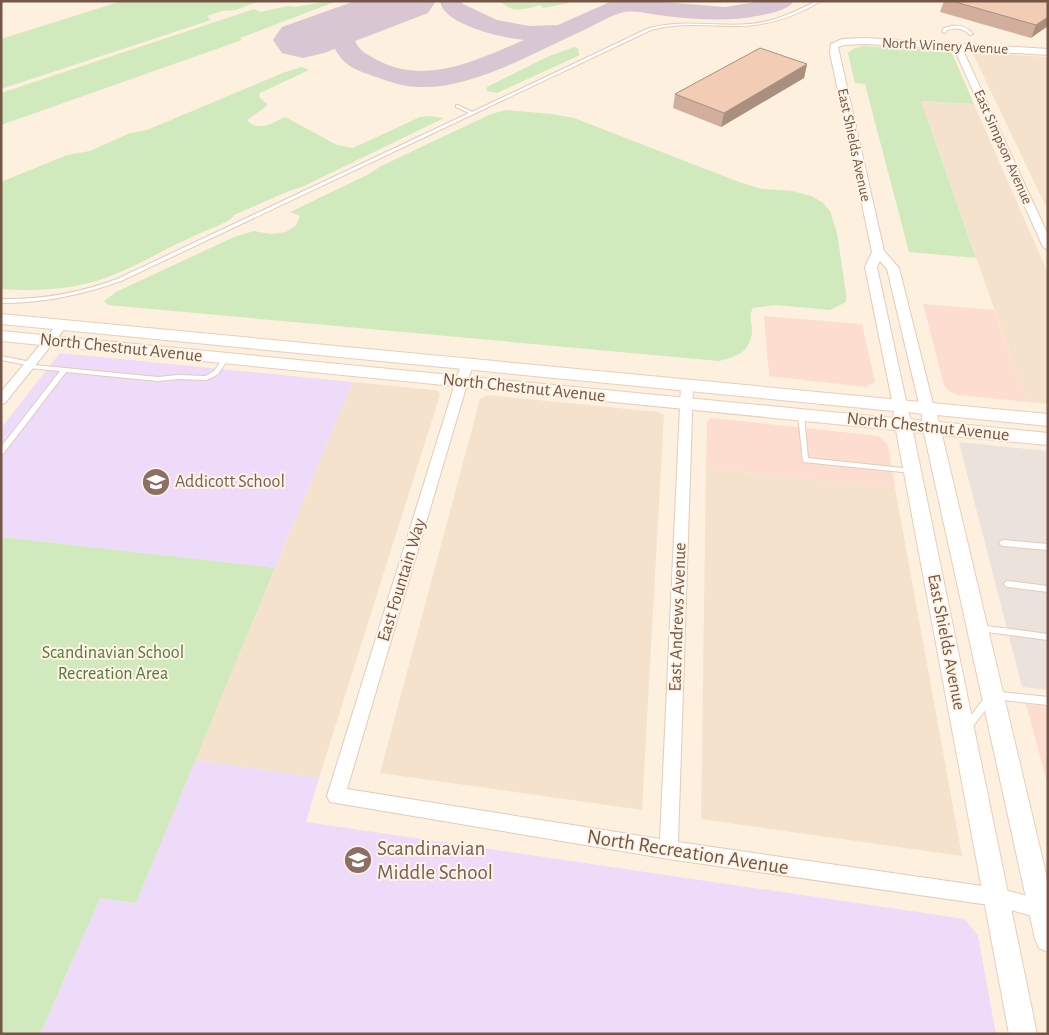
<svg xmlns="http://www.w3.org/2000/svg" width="1049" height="1035" font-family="'Alegreya Sans',sans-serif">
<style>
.residential{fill:#f5e2cc}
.commercial{fill:#feddd1}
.industrial{fill:#ebe2db}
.education{fill:#eddbf9}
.green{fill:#d0eabd}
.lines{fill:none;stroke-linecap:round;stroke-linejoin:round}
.taxiway{fill:#d8c7d2;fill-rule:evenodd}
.runway{fill:#d8c7d2;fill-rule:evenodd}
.service-casing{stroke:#e1ccba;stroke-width:2}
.minor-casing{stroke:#e1ccba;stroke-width:2}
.tertiary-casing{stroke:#e1ccba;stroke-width:2}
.secondary-casing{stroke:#e8ceba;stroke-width:2}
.service{fill:#fff;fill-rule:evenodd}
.minor{fill:#fff;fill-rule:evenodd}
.tertiary{fill:#fff;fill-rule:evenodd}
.secondary{fill:#fff;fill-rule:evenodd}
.wall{fill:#d1af9c}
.shaded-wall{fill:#aa8f7f}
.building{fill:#f3ccb5;stroke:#aa8f7f}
.labels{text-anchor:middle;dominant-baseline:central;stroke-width:4;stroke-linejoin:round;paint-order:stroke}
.far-street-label{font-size:15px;fill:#745546;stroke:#fff4e5}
.street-label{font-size:18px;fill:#745546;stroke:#fff4e5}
.education-label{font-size:18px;fill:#785e54;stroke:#fff4e5;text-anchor:start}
.park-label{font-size:18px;fill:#517a3d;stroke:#fff4e5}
.near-education-label{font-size:21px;fill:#785e54;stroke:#fff4e5;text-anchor:start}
.near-street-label{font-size:21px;fill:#745546;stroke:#fff4e5}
</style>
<rect width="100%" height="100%" fill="#fdf0de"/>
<!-- residential -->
<path class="residential" d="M972,52L1048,57V211L1016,144Z
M921,101L974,104L1048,273V404L1027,402Z
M353,382L435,390L439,392L440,395L319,778L195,760Z
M487,395L658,412L664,415L642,810L380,773L480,399Z
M706,468L895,488L962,856L701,819Z"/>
<!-- commercial -->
<path class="commercial" d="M923,304L994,310L1027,402L958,395L949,391L944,385Z
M764,316L862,324L875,382L866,387L769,376Z
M713,418L879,436L888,445L895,488L706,468L707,422L709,419Z
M1026,704L1048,706V786L1040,756Z"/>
<!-- industrial -->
<path class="industrial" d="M959,442L1048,451V690L1022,687Z"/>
<!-- education -->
<path class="education" d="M60,353L353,382L275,568L1,537V428Z
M195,760L319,778L306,822L965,919L978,936L996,1034H40L100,898L136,903Z"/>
<!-- green -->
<path class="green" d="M122,1H259L236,10L222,11L207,16L211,20L1,89V39Z
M329,1H337L240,38L242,40L1,125V93L254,9L261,12L287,6L295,7Z
M501,1H566L569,3L543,8L540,5C528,9 510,14 501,1Z
M863,46L951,51L974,104L921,101L976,258L909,252L865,84L855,83L848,53L853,49Z
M574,47L579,49L578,52L580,55L497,93L486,91L487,87L547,57Z
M302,67L309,70L260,93L259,97L268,105L247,120C258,133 272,123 285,117L337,145L353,148L420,117L427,116L444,118L302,187L289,191L234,215C230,223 203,231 194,236C168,247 144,262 118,273C82,289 41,292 1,289V182L67,155L90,151L130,133L147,130L285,72Z
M506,110L552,114L574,118L739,182L762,189L792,191L811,196L822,202L830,211L837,233L846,293V302L830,310L776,305L753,308C748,317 752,321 752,331C751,352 736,357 719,361L108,305L104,301L116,292L234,237L254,231L271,234L286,232L296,225L300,216L290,212L369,174L381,166L491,114Z
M1,537L275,568L136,903L100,898L40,1034H1Z"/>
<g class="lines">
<!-- taxiway -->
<path class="taxiway" d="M440,1H462L463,4L497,20L529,26L558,25L612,1H652L725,7L762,1H794C789,9 776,12 767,14C733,22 700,20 666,16C654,15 636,10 624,12C611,15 593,26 580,32C533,53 472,89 420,87C405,87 390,82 376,77C352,69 341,64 331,41C337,25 341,12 361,17L364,22L359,29L355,41C360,52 367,54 377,60C427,86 477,60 524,40C503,38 443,25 440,1Z"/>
<!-- runway -->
<path class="runway" d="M355,1H436L428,13L324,53L303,58L282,53L273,40L282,27Z"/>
<defs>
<path id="service" d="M816,1H821C795,17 766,26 736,26C707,26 680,22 651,30L121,281C82,295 43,303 1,303V299C42,300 79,293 117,279L469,113L456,107V105H458L472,112L649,28C684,19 715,27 750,24C774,22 795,12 816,1Z
M952,26C961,25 967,27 973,34L970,35C963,28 956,27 947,30L945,33L942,32L944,28Z
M1,356L31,362L33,363L34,365L158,377L178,375L206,376L214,371L224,357L226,356L229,358L218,374L213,377L206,380L178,379L158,381L66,372L3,454H1V447L60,371L29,368L27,367V365L1,360Z
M799,413H803L804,415L808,458L912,469L915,471L912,473L803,462L798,415Z
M1003,540L1048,544V550L1003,546L1001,545L999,543L1001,541Z
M1008,581L1048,586V592L1008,587L1005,586L1004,584L1005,582Z
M979,625L1048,634V640L979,631L976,630L975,628L976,626Z
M992,691L1048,697V705L994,699L970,730L967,731L964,730L963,727L964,724L989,692Z"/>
<path id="minor" d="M954,44L961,46L1048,235V250L1043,247L953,46Z
M62,321L66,323L68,325L66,327L5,403L1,404V392L58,323Z
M467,360L473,364L347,789L660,839L681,385L687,381L693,385L678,842L996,888L1047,901V915L1040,918L996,906L669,859L330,802L327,796L461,364Z"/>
<path id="tertiary" d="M866,38L1048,49V55L866,44L844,45L838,47L884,251L899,268L934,408L932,412H922L920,408L887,269L880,261L877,267L907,405L905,409H895L893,405L865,267L872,252L830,53L831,44L842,39Z"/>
<path id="secondary" d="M1,314L1048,414V426L937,415L939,422L1048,433V445L942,435L1048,882V952L1039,948L1035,939L924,433L913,432L1037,1034H1009L896,430L1,341V331L893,418L894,411L1,324ZM908,412L922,414V421L911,419Z"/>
</defs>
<!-- service casing -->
<use href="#service" class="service-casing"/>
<!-- minor casing -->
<use href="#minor" class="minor-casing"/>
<!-- tertiary casing -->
<use href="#tertiary" class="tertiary-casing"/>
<!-- secondary casing -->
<use href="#secondary" class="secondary-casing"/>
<!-- service -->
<use href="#service" class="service"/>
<!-- minor -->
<use href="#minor" class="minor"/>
<!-- tertiary -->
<use href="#tertiary" class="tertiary"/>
<!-- secondary -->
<use href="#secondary" class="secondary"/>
</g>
<!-- wall -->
<path class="wall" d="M944,1H1048L1031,38L940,12Z
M807,64L804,78L721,127L673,108L675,94Z"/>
<!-- shaded-wall -->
<path class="shaded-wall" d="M1048,17V26L1031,38L1036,25Z
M807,64L804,78L721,127L724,113Z"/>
<!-- building -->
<path class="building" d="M952,1H1048V17L1036,25Z
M760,48L807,64L724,113L675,94Z"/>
<!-- icons -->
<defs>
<symbol id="school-disc" viewBox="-11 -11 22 22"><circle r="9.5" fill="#8d6e63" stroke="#fff4e5"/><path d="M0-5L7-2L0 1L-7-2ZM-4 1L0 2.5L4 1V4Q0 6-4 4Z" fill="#fff"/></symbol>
</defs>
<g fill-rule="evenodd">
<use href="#school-disc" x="140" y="466" width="32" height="32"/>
<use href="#school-disc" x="342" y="844" width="32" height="32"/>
</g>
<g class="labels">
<!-- far-street labels -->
<g class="far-street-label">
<text transform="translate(945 46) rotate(3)">North Winery Avenue</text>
<text transform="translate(854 145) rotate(78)">East Shields Avenue</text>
<text transform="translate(1003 147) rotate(66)">East Simpson Avenue</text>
</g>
<!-- street labels -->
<g class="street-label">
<text transform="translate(121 348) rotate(6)">North Chestnut Avenue</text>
<text transform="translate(524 388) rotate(6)">North Chestnut Avenue</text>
<text transform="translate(928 427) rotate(6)">North Chestnut Avenue</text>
<text transform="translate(402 580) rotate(-73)">East Fountain Way</text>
<text transform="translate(678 617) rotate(-88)">East Andrews Avenue</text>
<text transform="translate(946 642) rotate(79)">East Shields Avenue</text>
</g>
<!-- education labels -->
<g class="education-label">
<text x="175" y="482">Addicott School</text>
</g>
<!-- park labels -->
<g class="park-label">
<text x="113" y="653">Scandinavian School<tspan x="113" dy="21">Recreation Area</tspan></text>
</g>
<!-- near-education labels -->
<g class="near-education-label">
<text x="377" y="848">Scandinavian<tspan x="377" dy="24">Middle School</tspan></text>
</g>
<!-- near-street labels -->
<g class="near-street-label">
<text transform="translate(688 852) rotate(9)">North Recreation Avenue</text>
</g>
</g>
<!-- border -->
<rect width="1049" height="1035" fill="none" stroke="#745546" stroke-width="5"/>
</svg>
